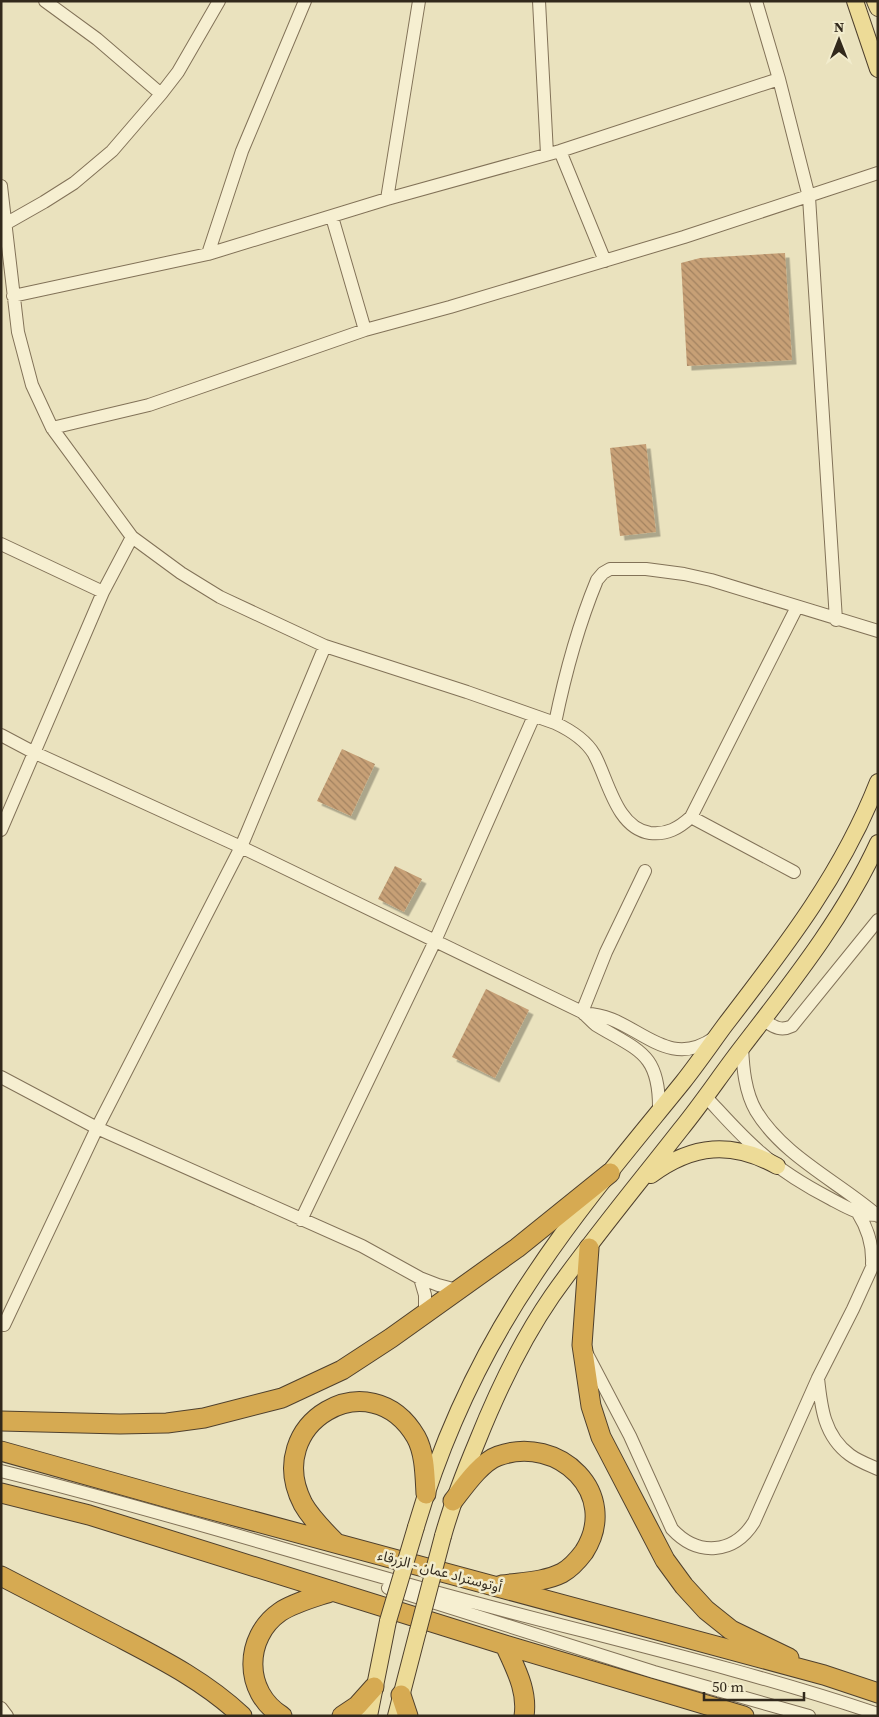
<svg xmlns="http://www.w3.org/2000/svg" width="879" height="1717" font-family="'Source Serif 4','Noto Sans Arabic',serif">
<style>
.building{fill:url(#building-back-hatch);filter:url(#shadow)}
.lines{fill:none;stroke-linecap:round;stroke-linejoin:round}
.minor-casing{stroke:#827258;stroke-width:14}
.major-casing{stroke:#4f402d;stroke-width:18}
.highway-casing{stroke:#4f402d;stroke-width:21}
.minor{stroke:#f6efd1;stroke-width:12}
.major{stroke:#eddb97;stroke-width:16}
.highway{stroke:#d6aa52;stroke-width:19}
.major-bridge-casing{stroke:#4f402d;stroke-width:18;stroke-linecap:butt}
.major-bridge{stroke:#eddb97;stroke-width:16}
.labels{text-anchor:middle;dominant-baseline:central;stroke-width:5;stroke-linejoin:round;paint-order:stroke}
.street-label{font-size:14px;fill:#32291c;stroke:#f2eccd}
</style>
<defs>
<pattern id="building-back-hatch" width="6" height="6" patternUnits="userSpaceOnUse" patternTransform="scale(1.25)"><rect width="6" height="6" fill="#c7a076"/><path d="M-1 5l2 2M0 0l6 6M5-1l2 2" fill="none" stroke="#a28260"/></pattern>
<filter id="shadow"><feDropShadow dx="4.5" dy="4.5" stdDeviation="0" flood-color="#0004"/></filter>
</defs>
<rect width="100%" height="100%" fill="#eae2be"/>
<!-- building -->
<path class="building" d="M785,253L792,360L687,366L681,263L700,258Z
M646,444L656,532L620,536L610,448Z
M342,749L375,764L351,816L317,801Z
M395,866L422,879L404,912L378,899Z
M486,989L529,1010L495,1078L452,1057Z"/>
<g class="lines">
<defs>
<path id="minor" d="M45,1L97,39L161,94
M539,1L547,154
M756,1L779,79L809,197L836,620
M560,151L605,261
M1,186L18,332L32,385L52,428L132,537L181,573L220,597L325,646L467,692L555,723C570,730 585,739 594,754C608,779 616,828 650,833C667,835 679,828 691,817L797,607
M387,199L419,1
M332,217L365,330
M7,223L44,202L74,183L112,151L161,94L178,72L219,1
M208,254L242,151L305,1
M13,296L208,254L387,199L560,151L779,79
M52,428L149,405L365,330L450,307L684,237L878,173
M1,544L103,592
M555,723C565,674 578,626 597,580L603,573L610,569H646L684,574L711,580L878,631
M1,735L33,752L241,847L582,1012C587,1016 591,1021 596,1025C639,1051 660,1053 659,1111
M691,817L794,872
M1,830L103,592L132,537
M582,1012L606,952L645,871
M584,1014C633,1012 663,1074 714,1038
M763,1020C773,1026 780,1032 792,1026L878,920
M742,1047C743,1068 745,1092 756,1111C783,1156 839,1182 878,1216
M1,1077L97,1128L362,1246L420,1278L438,1285L457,1290
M706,1097C723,1115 740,1135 760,1152C781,1171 806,1186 831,1199C846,1207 859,1215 877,1215
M858,1213C868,1229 873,1245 872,1264
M301,1220L435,941L534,716
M420,1278L425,1295V1313
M4,1325L97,1128L241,847L325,646
M587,1354L630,1436L672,1529C698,1557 734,1554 754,1522L818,1378L853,1309L878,1254
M818,1378C821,1407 824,1436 850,1455C858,1461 869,1465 878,1469
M1,1471C152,1508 300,1555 450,1596C593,1635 738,1667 878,1714
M388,1588L654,1672L809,1716
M1,1708L7,1716"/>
<path id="major" d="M855,1L878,69
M875,1L878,8
M651,1175C693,1144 732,1141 777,1166
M416,1527C442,1438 482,1352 534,1275C579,1207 632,1145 683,1082C698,1063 711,1044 725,1025C785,947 842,874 878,782
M443,1536C452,1504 464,1473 477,1442C497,1392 521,1341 552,1296C593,1238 638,1184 681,1129C703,1102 722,1073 743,1046C792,982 844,917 878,843
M369,1716L388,1621
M396,1716L418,1631"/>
<path id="highway" d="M589,1248L582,1345L591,1406L601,1437L665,1560L684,1586L706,1610L731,1630L789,1658
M1,1421L120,1424L167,1423L204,1418L282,1398L342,1370L391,1338L517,1248L610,1173
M1,1451L179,1501L824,1675L878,1693
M1,1493L89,1515L505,1645L744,1716
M453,1501C464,1487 481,1462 498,1456C559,1434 621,1494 584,1552C578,1560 571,1568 562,1573C544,1582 522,1582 502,1585
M335,1542C323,1530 311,1518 303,1504C261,1423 371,1359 416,1437C425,1453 425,1476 426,1494
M1,1576C40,1596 78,1616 117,1636C161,1659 205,1681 242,1716
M505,1645C515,1668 528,1690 524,1716
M401,1695L408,1716
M282,1716C243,1692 244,1637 280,1612C295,1602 316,1597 333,1591
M342,1716L357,1706L374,1687"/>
</defs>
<!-- minor casing -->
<use href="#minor" class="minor-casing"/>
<!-- major casing -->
<use href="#major" class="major-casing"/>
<!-- highway casing -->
<use href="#highway" class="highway-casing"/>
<!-- minor -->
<use href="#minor" class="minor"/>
<!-- major -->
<use href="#major" class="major"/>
<!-- highway -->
<use href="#highway" class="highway"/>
<defs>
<path id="major-bridge" d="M388,1621L416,1527
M418,1631L443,1536"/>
</defs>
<!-- major-bridge casing -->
<use href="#major-bridge" class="major-bridge-casing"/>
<!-- major-bridge -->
<use href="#major-bridge" class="major-bridge"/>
</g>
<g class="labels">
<!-- street labels -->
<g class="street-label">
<text transform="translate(440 1571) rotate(15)">أوتوستراد عمان - الزرقاء</text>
</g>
</g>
<!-- border -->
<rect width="879" height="1717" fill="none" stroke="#32291c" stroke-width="5"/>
<!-- north arrow -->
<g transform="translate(839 40)" stroke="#f2eccd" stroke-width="4" paint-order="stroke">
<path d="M0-4L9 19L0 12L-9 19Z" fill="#32291c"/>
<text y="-8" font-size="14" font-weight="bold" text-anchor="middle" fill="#32291c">N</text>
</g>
<!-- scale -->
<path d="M704 1692v8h100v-8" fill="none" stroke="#32291c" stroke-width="2.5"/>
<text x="712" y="1692" font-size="15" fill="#32291c" stroke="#f2eccd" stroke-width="4" paint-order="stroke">50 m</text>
</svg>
